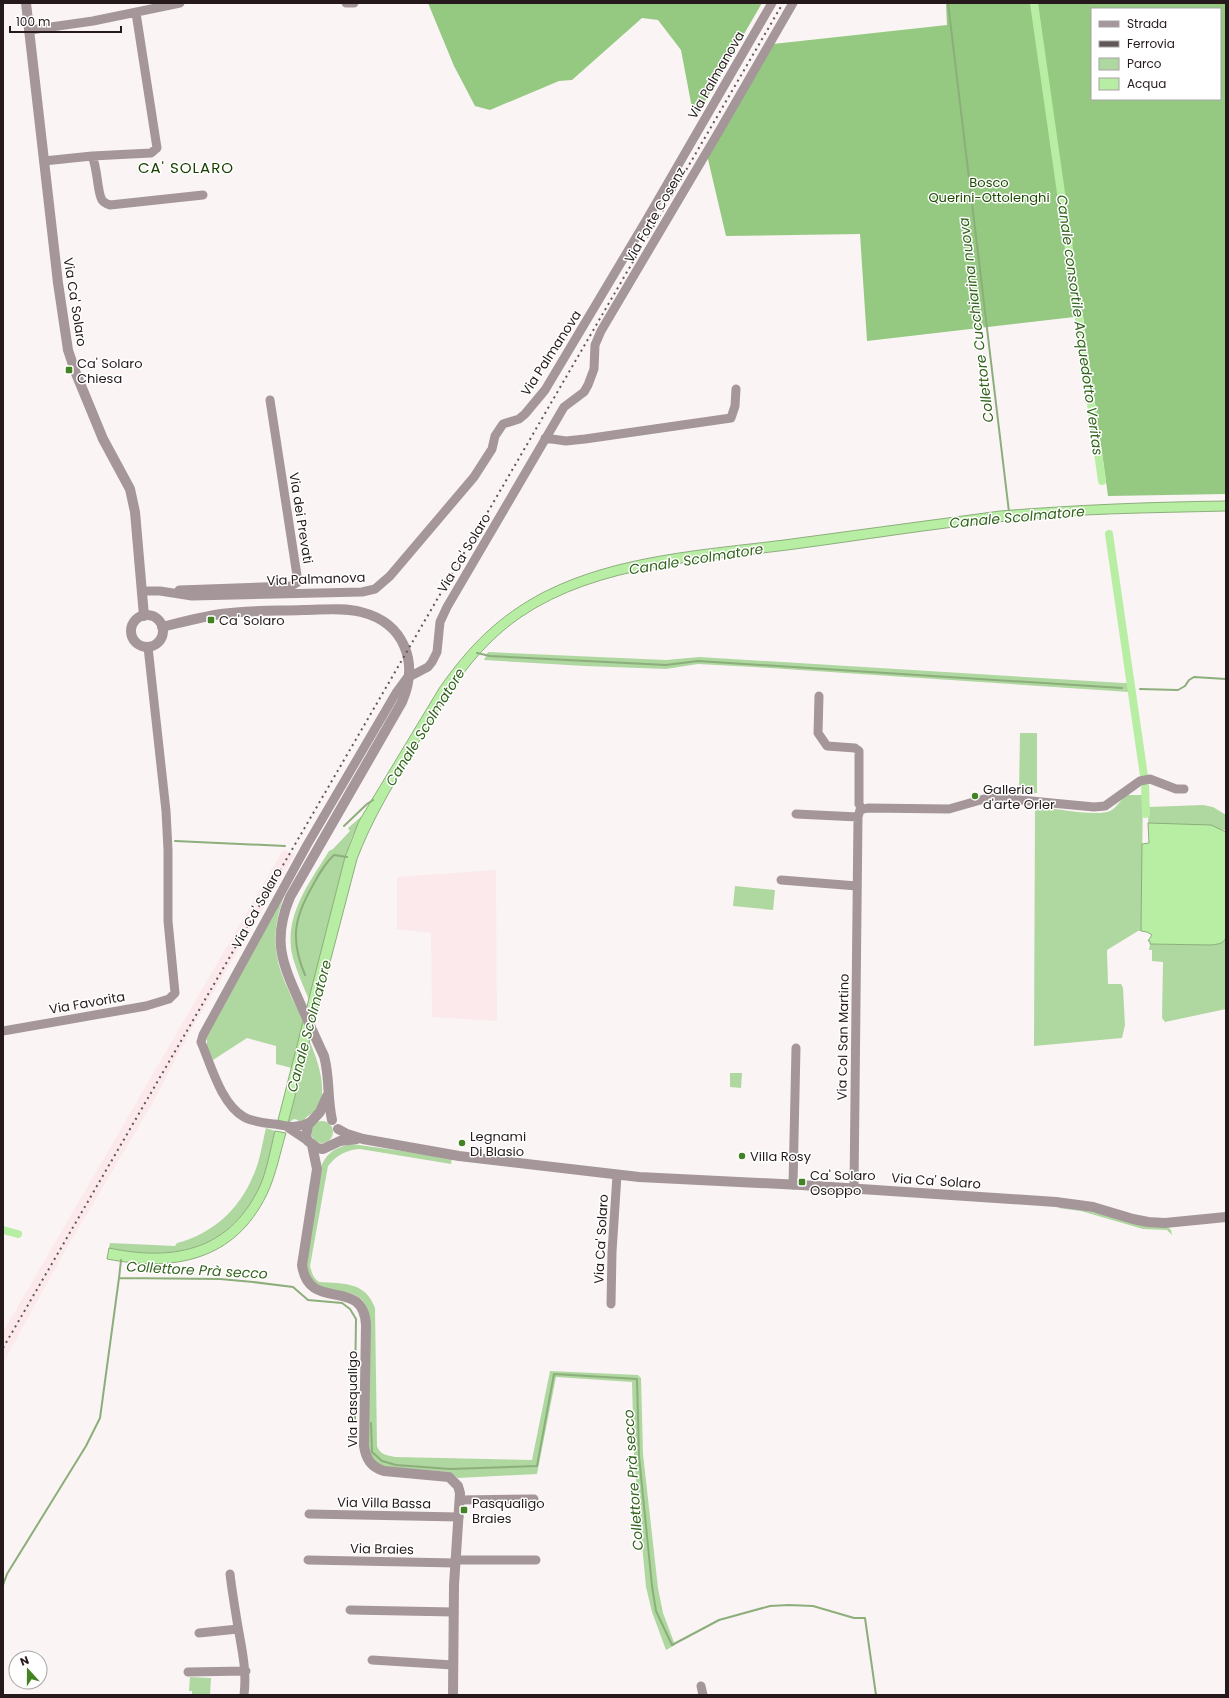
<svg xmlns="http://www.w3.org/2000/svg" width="1229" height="1698" font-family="Poppins,sans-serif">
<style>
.built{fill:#fbe9ec}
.green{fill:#afd7a0}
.forest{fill:#95c981;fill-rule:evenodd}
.water{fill:#b8eea4;stroke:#8cae7b}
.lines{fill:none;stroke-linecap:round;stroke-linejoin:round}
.stream{stroke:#8cae7b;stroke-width:2}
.canal{stroke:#b8eea4;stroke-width:8}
.minor{stroke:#a59799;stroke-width:9}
.tertiary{stroke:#a59799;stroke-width:10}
.rail{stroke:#615658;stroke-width:2;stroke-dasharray:2 4;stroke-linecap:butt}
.poi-dot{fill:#438323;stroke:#fff;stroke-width:1.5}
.labels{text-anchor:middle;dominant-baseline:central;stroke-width:3;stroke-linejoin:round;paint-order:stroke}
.street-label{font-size:13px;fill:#25191b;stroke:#fff}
.park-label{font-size:13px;fill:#1d4c00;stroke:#fff}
.poi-label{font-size:13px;fill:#25191b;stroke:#fff;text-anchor:start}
.water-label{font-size:14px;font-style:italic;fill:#33631d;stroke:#fff}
.quarter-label{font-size:15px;letter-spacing:1px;fill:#194101;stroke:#fff}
</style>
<rect width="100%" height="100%" fill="#fbf4f5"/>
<!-- built -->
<path class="built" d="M283,850L295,854L190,1032L152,1104L65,1251L3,1363V1332Z
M496,870L497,1021L432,1017L431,933L397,929V877Z"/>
<!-- green -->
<path class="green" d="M488,652L666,660L699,657L1123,683H1128L1129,692L754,667L698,664L666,669L585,666L484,660Z
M1020,733H1037V793H1019Z
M1126,795H1143L1141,931H1138L1107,950L1108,984H1121L1123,988L1125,1025L1122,1038L1034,1046L1035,806C1052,808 1096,817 1110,811C1116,808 1121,800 1126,795Z
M1203,805L1213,807L1226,815V832L1225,830L1148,823L1149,807Z
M362,816L352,837L345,857L309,1000C303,985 296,970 292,954C284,915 310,882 329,851L333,849L350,831L348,828Z
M735,886L775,890L773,910L733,906Z
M286,891C272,927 271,953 288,989C292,1000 300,1012 303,1023C304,1029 294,1059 292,1068L276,1064V1046L247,1038L213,1060L207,1047V1036Z
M1226,937V1009L1165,1022L1162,1018L1163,962L1152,961V950H1149L1150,944L1190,945L1225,940Z
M309,1040C317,1058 330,1093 316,1110C314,1112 311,1114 308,1116C305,1119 303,1121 298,1122V1120L294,1119L288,1123Z
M730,1073H742L741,1088L730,1087Z
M311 1132a11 11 0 1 1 22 0a11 11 0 1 1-22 0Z
M266,1128L275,1131C270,1150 267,1172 258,1190C227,1252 171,1261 109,1248L110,1243L175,1246L177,1243C212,1234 239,1210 253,1176C260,1162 262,1144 266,1128Z
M352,1144L452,1158L451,1164L360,1149C346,1150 337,1155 328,1166L310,1266C312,1273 313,1278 319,1282C344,1284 365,1281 375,1308L377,1446C380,1455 387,1455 395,1457L532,1460L550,1371L638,1375L641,1378L643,1454L658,1588L663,1613L675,1645L666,1650L652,1612L646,1587L634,1458L632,1382L556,1377L537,1474L458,1478L449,1472L384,1467L375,1462L369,1452L367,1308C358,1284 328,1297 312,1280C309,1276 308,1270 306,1265L321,1167C327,1152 336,1147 352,1144Z
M1061,1206L1168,1227L1171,1230L1172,1235L1167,1230L1143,1229L1081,1211L1058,1208Z
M190,1677L211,1678L210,1695H192V1691H189Z"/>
<!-- forest -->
<path class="forest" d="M428,3H762L697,115L691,103L681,50L658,20L642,18L572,80L559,81L490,110L475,106L454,66Z
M946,3H1226V494L1108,496L1083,316L867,341L860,234L726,236L707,155L773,44L947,25ZM1092,9H1220V99H1092Z"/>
<!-- water -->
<path class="water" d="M1226,501V511C1150,513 1073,513 997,522C930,529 862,540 795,549C705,561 599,564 521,617C470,652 442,704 411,755C391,789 371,822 357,859L288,1123L278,1120L345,857L359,821L440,687C469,646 498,616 544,592C617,555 704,550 784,540C831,534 878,527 925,521C950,518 975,514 1000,511C1075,505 1150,502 1226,501Z
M1148,823L1211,825L1226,832V937C1224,944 1218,944 1211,945L1150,944V941H1148L1152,935L1147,932L1141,931L1142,844L1149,843Z
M275,1131L286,1133C280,1153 276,1175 267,1194C235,1261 174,1272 107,1259L109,1248C171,1261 227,1252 258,1190C267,1172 270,1150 275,1131Z"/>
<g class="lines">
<!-- stream -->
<path class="stream" d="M948,3L1009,512
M477,653L490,656L666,665L698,661L1122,688
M1140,689L1178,690L1185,686L1189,680L1194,677L1226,679
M344,826L367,804L373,800
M175,841L285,846
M305,975C290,939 294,918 313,885C319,874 325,863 334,855L347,857
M121,1260L119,1278L220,1279L253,1282L293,1287L308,1300L342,1303L350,1309L356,1319L355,1387
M355,1421V1393
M371,1423L372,1452L382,1461L396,1465L450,1469L537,1466L554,1374L637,1379L639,1456L652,1586L656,1611L672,1645L719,1620L770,1606L789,1605L813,1606L854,1618H865L876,1695
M3,1585L7,1574L86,1446L100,1418L119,1278"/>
<!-- canal -->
<path class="canal" d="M1034,3L1102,481
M1109,534L1144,776
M1145,785L1146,814
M3,1230L18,1234"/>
<!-- minor -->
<path class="minor" d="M346,3H354
M30,30L93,21L180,3
M92,156C98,169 97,192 102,200C104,203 107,204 110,205L203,195
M44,161L92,156L151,153L157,148L136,13
M545,438L566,441L585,439L731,418L735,406L736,389
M179,590L291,586L298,582L270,400
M143,591H160L192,596L362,592L375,589L390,576L474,477L492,449L495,436L503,424L519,419L525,414L545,390L647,219L772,3
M819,696L818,733L827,746L855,748L859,751V804L862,809
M796,814L858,817
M781,880L857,886
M3,1031L146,1006L169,999L175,993L168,921V850L166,811L148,647
M310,1122C297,1129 287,1126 274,1124C264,1123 253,1122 244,1117C221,1104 211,1065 201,1042L203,1035L307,845L396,693L407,678L428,667L432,662L437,652L440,622L447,607L564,407L584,392L588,385L594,369L595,345L601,331L718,133L793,3
M287,1127L308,1141
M793,1185L796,1048
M854,1189L858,817L860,810L868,808L949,809L984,799L999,798L1094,807L1105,806L1140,781L1150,779L1176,789H1184
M611,1304L612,1252L617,1175
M460,1500L534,1499
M309,1514L459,1517
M308,1560L455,1563
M455,1560H536
M230,1574C232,1591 235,1609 238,1627C242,1650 247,1671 244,1695
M350,1610L454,1612
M199,1633L238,1629
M372,1660L453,1665
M188,1672L246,1671
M701,1686L703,1695"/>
<!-- tertiary -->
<path class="tertiary" d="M26,3L58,283L68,350L75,371L103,439L130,489L135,512L144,616
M131 631a16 16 0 1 1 32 0a16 16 0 1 1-32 0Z
M162,627C182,622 201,617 221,614C248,610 276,611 303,610C322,610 343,607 361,612C405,623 419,663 402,702L290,897C272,940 282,963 300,1003C308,1021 316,1039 324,1056C330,1077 327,1098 332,1120
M327,1096L320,1112L308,1125L306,1136L308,1141L317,1148L323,1149L340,1141L357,1139
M338,1129L347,1134L363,1139L459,1156L639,1177L801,1185L1056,1202L1093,1207L1133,1219L1148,1222L1165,1223L1226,1217
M312,1145L317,1169L302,1265C309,1314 363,1275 366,1325L364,1446C366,1459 371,1467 384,1471L449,1477L458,1486L460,1493L454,1585L453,1695"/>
<!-- rail -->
<path class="rail" d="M3,1348L783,3"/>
</g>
<!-- markers -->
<g class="poi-dot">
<rect x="65" y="366" width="8" height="8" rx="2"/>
<rect x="207" y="616" width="8" height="8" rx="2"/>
<circle cx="975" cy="796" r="4"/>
<circle cx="462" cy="1143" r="4"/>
<circle cx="742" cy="1156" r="4"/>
<rect x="798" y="1178" width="8" height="8" rx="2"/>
<rect x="460" y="1506" width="8" height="8" rx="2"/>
</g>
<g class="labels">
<!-- street labels -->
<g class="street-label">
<text transform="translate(716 75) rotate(-60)">Via Palmanova</text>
<text transform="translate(655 215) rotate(-60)">Via Forte Cosenz</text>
<text transform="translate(75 302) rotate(81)">Via Ca' Solaro</text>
<text transform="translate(551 353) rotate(-57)">Via Palmanova</text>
<text transform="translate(301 518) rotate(81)">Via dei Prevati</text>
<text transform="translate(464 553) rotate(-59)">Via Ca' Solaro</text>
<text transform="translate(316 579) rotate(-2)">Via Palmanova</text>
<text transform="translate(257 908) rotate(-61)">Via Ca' Solaro</text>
<text transform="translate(87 1003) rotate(-10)">Via Favorita</text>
<text transform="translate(843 1037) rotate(-89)">Via Col San Martino</text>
<text transform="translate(936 1181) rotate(4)">Via Ca' Solaro</text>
<text transform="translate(601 1239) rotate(-87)">Via Ca' Solaro</text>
<text transform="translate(352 1399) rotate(-90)">Via Pasqualigo</text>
<text transform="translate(384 1503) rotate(1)">Via Villa Bassa</text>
<text transform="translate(382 1549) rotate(1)">Via Braies</text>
</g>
<!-- park labels -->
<g class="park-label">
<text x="989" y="182">Bosco<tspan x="989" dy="15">Querini-Ottolenghi</tspan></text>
</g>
<!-- poi labels -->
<g class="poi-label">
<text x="77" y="363">Ca' Solaro<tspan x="77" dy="15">Chiesa</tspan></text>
<text x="219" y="620">Ca' Solaro</text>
<text x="983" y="789">Galleria<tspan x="983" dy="15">d'arte Orler</tspan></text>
<text x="470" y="1136">Legnami<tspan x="470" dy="15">Di Blasio</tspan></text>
<text x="750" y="1156">Villa Rosy</text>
<text x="810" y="1175">Ca' Solaro<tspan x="810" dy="15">Osoppo</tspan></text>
<text x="472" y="1503">Pasqualigo<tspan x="472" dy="15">Braies</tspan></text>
</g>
<!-- water labels -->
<g class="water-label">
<text transform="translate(976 320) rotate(-97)">Collettore Cucchiarina nuova</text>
<text transform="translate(1080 325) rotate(82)">Canale consortile Acquedotto Veritas</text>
<text transform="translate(1017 517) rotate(-5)">Canale Scolmatore</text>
<text transform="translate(696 559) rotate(-9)">Canale Scolmatore</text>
<text transform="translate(425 727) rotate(-58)">Canale Scolmatore</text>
<text transform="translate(309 1026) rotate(-75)">Canale Scolmatore</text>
<text transform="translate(197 1270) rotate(3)">Collettore Prà secco</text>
<text transform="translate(633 1480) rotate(-94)">Collettore Prà secco</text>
</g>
<!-- quarter labels -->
<g class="quarter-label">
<text x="186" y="167">CA' SOLARO</text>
</g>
</g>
<!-- border -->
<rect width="1229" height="1698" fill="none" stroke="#25191b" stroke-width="8"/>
<!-- legend -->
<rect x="1091" y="8" width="130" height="92" fill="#ffffff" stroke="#a8a3a4"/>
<rect x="1099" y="21" width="20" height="6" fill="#a59799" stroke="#a8a3a4"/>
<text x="1127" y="28" font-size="12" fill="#25191b">Strada</text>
<rect x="1099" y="41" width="20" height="6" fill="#615658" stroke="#a8a3a4"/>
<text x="1127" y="48" font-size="12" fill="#25191b">Ferrovia</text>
<rect x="1099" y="58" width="20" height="12" fill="#afd7a0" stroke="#a8a3a4"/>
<text x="1127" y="68" font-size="12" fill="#25191b">Parco</text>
<rect x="1099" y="78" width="20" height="12" fill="#b8eea4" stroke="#a8a3a4"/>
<text x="1127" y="88" font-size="12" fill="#25191b">Acqua</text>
<!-- north arrow -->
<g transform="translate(28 1670) rotate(339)"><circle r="19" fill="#ffffff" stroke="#a8a3a4"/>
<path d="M0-3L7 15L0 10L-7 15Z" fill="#438323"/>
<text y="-6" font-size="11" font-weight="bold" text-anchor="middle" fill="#25191b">N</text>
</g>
<!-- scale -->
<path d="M10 26v6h111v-6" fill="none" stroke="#25191b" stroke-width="2"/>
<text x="16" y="26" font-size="12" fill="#25191b" stroke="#ffffff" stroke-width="3" paint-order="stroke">100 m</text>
</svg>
